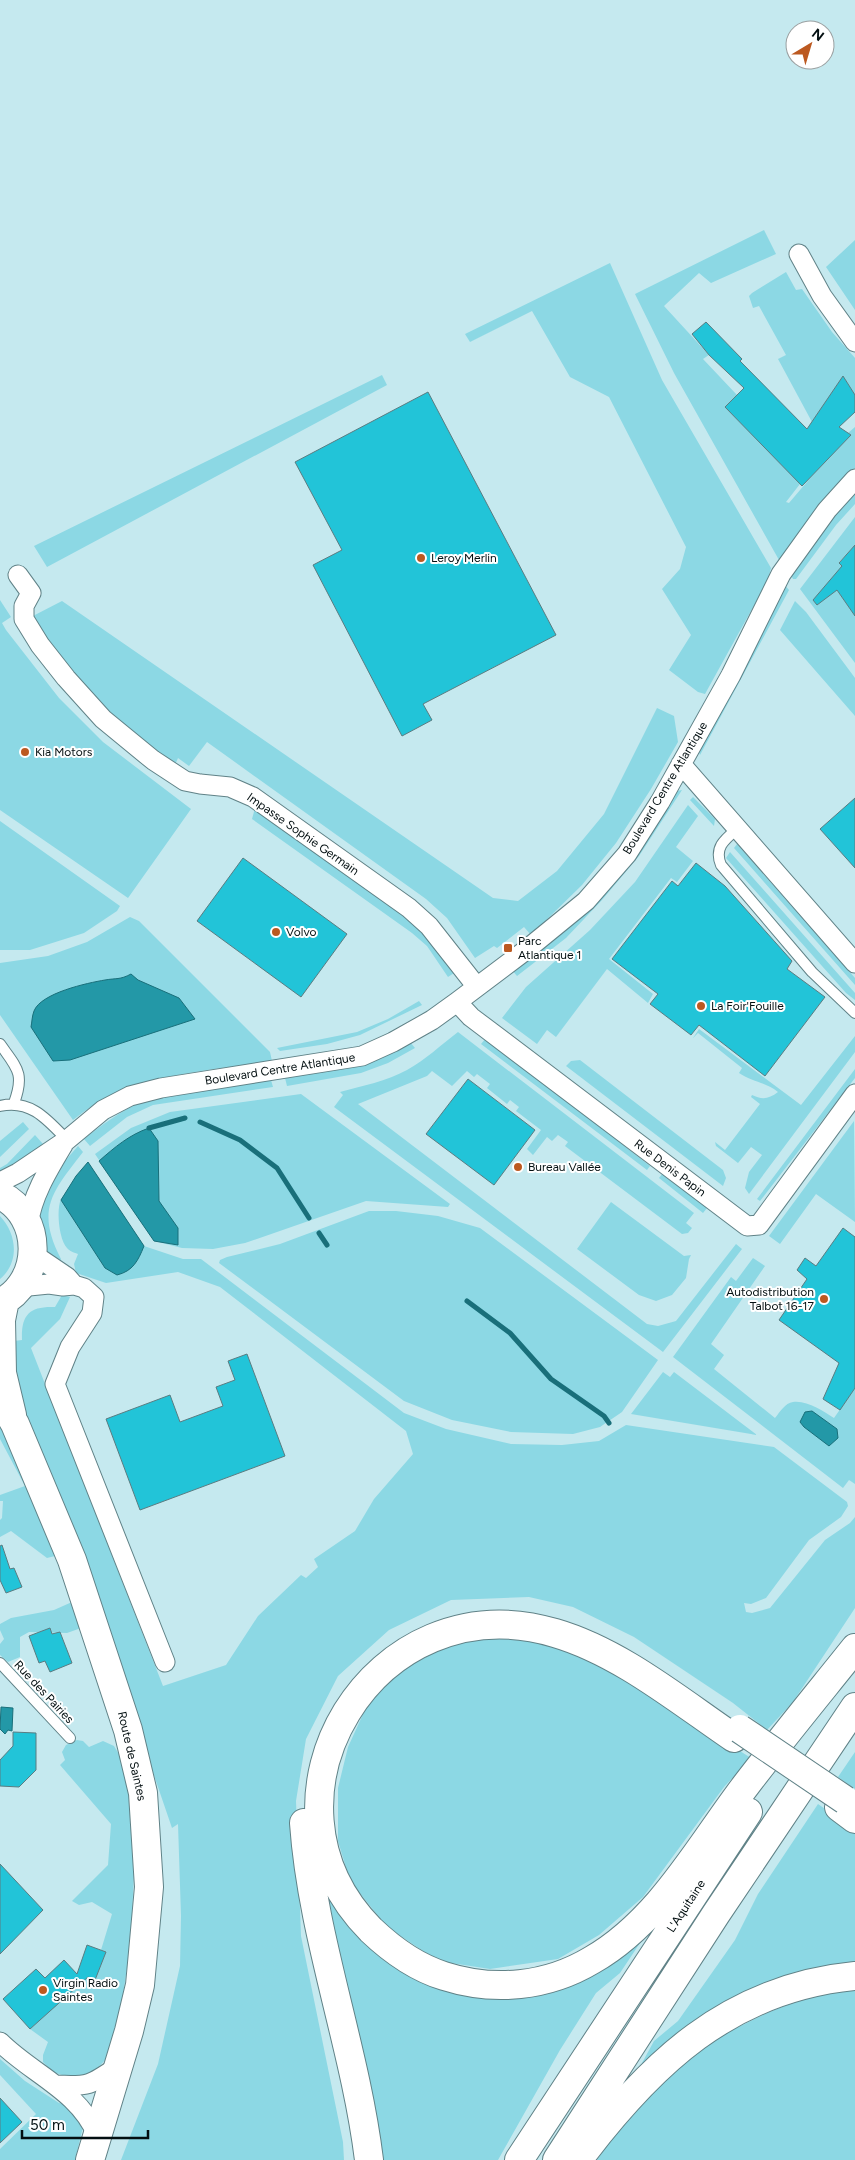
<svg xmlns="http://www.w3.org/2000/svg" width="855" height="2160" font-family="Figtree,sans-serif">
<style>
.green{fill:#8cd8e4}
.water{fill:#2398a7;stroke:#196f7a}
.lines{fill:none;stroke-linecap:round;stroke-linejoin:round}
.stream{stroke:#196f7a;stroke-width:5}
.building{fill:#22c4d8;stroke:#5a7c81}
.lane-casing{stroke:#608287;stroke-width:12}
.street-casing{stroke:#608287;stroke-width:21}
.secondary-casing{stroke:#608287;stroke-width:30}
.highway-casing{stroke:#608287;stroke-width:30}
.lane{stroke:#fff;stroke-width:10}
.street{stroke:#fff;stroke-width:19}
.secondary{stroke:#fff;stroke-width:28}
.highway{stroke:#fff;stroke-width:28}
.highway-bridge-casing{stroke:#608287;stroke-width:30;stroke-linecap:butt}
.highway-bridge{stroke:#fff;stroke-width:28}
.poi-dot{fill:#bc5920;stroke:#fff;stroke-width:2}
.labels{text-anchor:middle;dominant-baseline:central;stroke-width:4;stroke-linejoin:round;paint-order:stroke}
.poi-label{font-size:12px;fill:#030f11;stroke:#fff;text-anchor:start}
.street-label{font-size:12px;fill:#030f11;stroke:#fff}
</style>
<rect width="100%" height="100%" fill="#c5e9ef"/>
<!-- green -->
<path class="green" d="M764,230L776,254L711,283L699,273L664,306L709,355L703,359L737,395L726,407L800,484L786,502L789,503L817,470L851,435L848,433L855,427V468L833,488L779,560L674,373L635,294Z
M855,240V310L826,267Z
M610,263L662,380L771,568L768,580L705,694L698,692L669,670L691,635L662,589L680,569L686,547L609,397L570,377L532,311L470,342L465,334Z
M786,272L796,290L802,289L832,332L855,358V395L843,376L812,422L778,359L786,355L759,306L753,308L749,296L752,293Z
M382,375L387,385L47,567L34,546Z
M855,490V504L836,525L796,579H793L790,573L816,534Z
M855,517V545L839,562L842,567L830,580L855,616V663L800,589Z
M784,584L789,590L700,755L697,746Z
M0,600L11,617L2,623L6,630L59,698L103,742L191,809L128,898L0,810Z
M62,601L493,898L518,901L557,871L604,814L657,708L674,716L678,742L651,789L616,843L582,885L531,935L524,927L497,948L494,946L475,958L447,918L426,899L207,742L189,766L178,758L175,765L121,724L71,672L31,617Z
M795,601L806,612L855,678V716L780,630Z
M682,790L639,856L602,900L566,938L517,976L512,970L672,792Z
M693,797L715,819L714,826L690,800Z
M688,805L698,816L676,847L693,861L677,882L671,878L609,959L653,994L648,1003L607,969L556,1037L547,1030L537,1044L502,1018L526,987L590,930L635,882Z
M255,808L416,923L439,950L454,973L448,977L427,946L412,933L252,819Z
M0,821L120,906L117,911L84,933L30,950H0Z
M737,844L855,978V985L734,848Z
M730,852L855,993V1000L846,993L726,858Z
M130,917L139,921L270,1052L272,1061C203,1072 129,1073 73,1120L0,1015V963L48,956L87,942Z
M419,1001L422,1005L360,1035L327,1044L280,1051L277,1048L357,1032L388,1019Z
M699,1029L801,1105L855,1036V1052L749,1194L745,1188L749,1172L762,1155L751,1147L738,1163L716,1146L715,1142L725,1150L760,1104L751,1097L752,1095C762,1100 769,1099 778,1092C765,1082 753,1082 739,1073L742,1068L698,1033L693,1038Z
M458,1032L694,1213L686,1223L692,1228L688,1233L682,1234L565,1146L568,1142L558,1135L552,1141L547,1137L533,1155L527,1149L541,1130L516,1111L519,1107L510,1100L507,1104L487,1088L490,1084L477,1074L474,1077L467,1071L452,1086L432,1071L427,1076L358,1104L647,1324L658,1326L676,1321L736,1244L742,1249L663,1352L334,1107L343,1095L340,1092C362,1086 387,1081 407,1070C425,1060 441,1045 458,1032Z
M486,1038L650,1166L647,1170L481,1044Z
M410,1042L415,1048L388,1063L361,1073L287,1086L285,1078L361,1065Z
M580,1060L723,1170L726,1178L723,1186L566,1066L571,1061Z
M855,1069V1078L760,1201L757,1199Z
M271,1080L273,1087L153,1105L127,1117L90,1146L84,1139C102,1125 119,1112 139,1103C179,1085 228,1085 271,1080Z
M301,1094L450,1204L448,1207L366,1201L245,1243L213,1249L182,1248L154,1241L95,1154L131,1128L170,1112Z
M854,1121L855,1222L816,1194L780,1244L769,1236Z
M23,1122L29,1129L0,1157V1141Z
M35,1135L43,1144L19,1166L0,1175V1168L7,1164Z
M78,1146L83,1152C53,1191 35,1209 61,1259L60,1262L48,1254L43,1245L38,1206L57,1170Z
M88,1162L144,1246L183,1259H201L404,1413L446,1429L511,1444L562,1445L599,1441L626,1425L774,1447L847,1502L848,1506L841,1517L809,1540L766,1598L751,1604L744,1603L746,1612L752,1613L770,1608L825,1540L850,1523L855,1517V1608L793,1702L767,1730L733,1703L634,1637L573,1607L529,1597L451,1600L389,1630L338,1676L306,1739L296,1801L301,1936L343,2142L344,2160H121L158,2064L180,1966L181,1916L178,1824L172,1828L53,1480L25,1422L5,1342L22,1340C21,1315 29,1306 55,1307L62,1295L70,1297L60,1319L31,1348L163,1686L226,1665L258,1616L301,1575L306,1578L318,1567L314,1559L355,1531L374,1499L413,1454L406,1431L220,1287L178,1272L106,1283L76,1273L74,1264L78,1254C75,1253 69,1251 67,1248C59,1240 56,1210 61,1199Z
M662,1174L707,1208L703,1213L659,1178Z
M611,1202L684,1256L691,1255L689,1259L686,1278L672,1295L656,1301L639,1295L577,1249Z
M369,1211H396L438,1216L480,1228L658,1360L622,1412L600,1427L573,1434L511,1432L452,1420L404,1401L219,1263L220,1260L227,1257L280,1244Z
M0,1216C17,1234 20,1262 0,1279Z
M753,1258L765,1266L711,1344L724,1355L714,1369L775,1418C780,1412 785,1403 793,1402C807,1400 823,1411 834,1418L855,1388V1484L849,1480L843,1488L673,1357L731,1277L736,1281Z
M663,1372L670,1377L674,1372L757,1435L631,1414Z
M0,1412L53,1544L55,1556L47,1558L11,1531L0,1537V1520L2,1518L3,1501H0V1495L25,1486L0,1439Z
M72,1602L81,1628L67,1633L29,1632L20,1637V1657L8,1662L0,1655V1644L4,1639L0,1630V1624L11,1618L54,1610Z
M489,1638L545,1642L610,1669L751,1758L724,1787L643,1897L599,1935L558,1959L490,1969L438,1961L387,1927L350,1881L338,1841V1788L348,1747L364,1712L379,1687L438,1647Z
M77,1740L83,1741L89,1747L103,1741L114,1746L128,1769L134,1871L131,1940L123,1995L108,2057L91,2075L71,2078L53,2072L43,2062V2055L48,2042L30,2029L87,1977L95,1980L106,1952L101,1950L112,1914L92,1902L79,1905L72,1901L108,1865L111,1824L60,1765L65,1760L62,1752L66,1745Z
M855,1752V1789L838,1777Z
M818,1804L855,1830V1970L840,1971L647,2070L642,2063L654,2041L678,2021L735,1940L758,1894Z
M323,1884L349,1919L490,1996L644,1937L620,1973L596,1993L560,2050L498,2160H378L369,2079Z
M855,1988V2160H597L615,2133L669,2075L710,2041L767,2013L818,1993Z
M0,2059L25,2081L59,2103L65,2104L84,2123L75,2160H0V2149L36,2114L0,2075Z"/>
<!-- water -->
<path class="water" d="M131,974L138,980L179,998L195,1019L70,1060L53,1061L31,1027C32,1022 32,1016 34,1011C41,993 87,983 105,980C116,978 120,980 131,974Z
M149,1128L158,1141L159,1201L178,1228V1245L154,1241L99,1161C115,1147 129,1135 149,1128Z
M88,1162L144,1246C138,1261 133,1271 117,1275L105,1268L61,1200L76,1176Z
M812,1411L837,1429L838,1438L829,1446L804,1427L800,1422L805,1412Z
M1,1707L13,1708L12,1731L8,1730L5,1734L0,1729Z"/>
<g class="lines">
<!-- stream -->
<path class="stream" d="M200,1122L240,1140L277,1168L309,1218
M149,1128L185,1118
M319,1233L327,1245
M467,1301L510,1333L551,1379L604,1416L609,1423"/>
</g>
<!-- building -->
<path class="building" d="M706,322L742,359L740,361L807,429L843,376L855,395V412L839,427L851,435L802,486L725,407L744,388L709,355L692,334Z
M428,392L556,635L423,704L432,720L402,736L313,565L342,550L295,462Z
M855,545V616L837,590L817,605L813,600L842,566L839,563Z
M855,798V868L820,829Z
M243,858L347,934L301,997L197,921Z
M696,863L725,886L792,961L787,969L825,997L765,1076L699,1025L691,1035L650,1004L658,994L612,959L672,881L678,886Z
M468,1079L535,1130L494,1185L426,1134Z
M843,1228L855,1237V1388L840,1410L823,1399L839,1363L779,1320L807,1279L797,1270L805,1258L816,1266Z
M247,1354L285,1456L140,1510L106,1419L170,1395L180,1422L223,1406L216,1387L235,1380L228,1361Z
M2,1545L10,1569L14,1568L22,1587L6,1593L0,1580V1546Z
M50,1628L52,1634L60,1632L72,1663L50,1672L45,1661L39,1663L29,1636Z
M13,1732L36,1733V1770L19,1787L0,1786V1760L13,1746Z
M0,1864L43,1910L0,1954Z
M87,1945L106,1952L95,1980L88,1977L30,2029L3,1999L36,1969L45,1978L64,1960L77,1974Z
M0,2098L22,2122L0,2143Z"/>
<g class="lines">
<defs>
<path id="lane" d="M737,829C724,840 714,848 721,865L812,972L855,1013
M0,1044C17,1068 25,1073 14,1103
M0,1106C30,1099 47,1119 67,1140
M0,1663L70,1738"/>
<path id="street" d="M799,254L822,296L855,342
M18,575L31,593L24,606V619L40,645L66,678L103,719L153,760L185,781L200,784L230,787L253,797L409,908L429,926L477,987
M681,764L855,963
M457,1002L471,1017L747,1226L759,1225L855,1094
M0,1182L18,1173L67,1140L103,1110L130,1096L161,1088L362,1056L393,1042L432,1020L457,1002L526,950L586,901L627,854L660,802L731,675L781,574L827,510L855,479
M28,1225C32,1196 48,1170 63,1145
M33,1254L67,1277L74,1285
M19,1287L49,1284L63,1286L74,1285L84,1288L94,1297L92,1313L70,1347L55,1384L165,1662
M0,2042C32,2074 79,2091 97,2135
M57,2085C88,2087 91,2085 117,2067"/>
<path id="secondary" d="M0,1195C44,1216 43,1282 0,1303
M5,1300L1,1320L2,1373L12,1415
M0,1398L15,1424L72,1560L128,1730L143,1793L149,1887L140,1985L129,2031L90,2160"/>
<path id="highway" d="M734,1738C678,1700 620,1652 555,1633C375,1579 241,1799 371,1930C392,1950 415,1967 444,1976C494,1992 547,1987 592,1960C660,1921 700,1845 746,1785C782,1738 819,1693 855,1648
M839,1807L855,1819
M304,1823C312,1937 355,2046 369,2160
M519,2160L748,1812
M557,2160L716,1914L855,1707
M578,2160C650,2064 729,1988 855,1976"/>
</defs>
<!-- lane casing -->
<use href="#lane" class="lane-casing"/>
<!-- street casing -->
<use href="#street" class="street-casing"/>
<!-- secondary casing -->
<use href="#secondary" class="secondary-casing"/>
<!-- highway casing -->
<use href="#highway" class="highway-casing"/>
<!-- lane -->
<use href="#lane" class="lane"/>
<!-- street -->
<use href="#street" class="street"/>
<!-- secondary -->
<use href="#secondary" class="secondary"/>
<!-- highway -->
<use href="#highway" class="highway"/>
<defs>
<path id="highway-bridge" d="M740,1729L845,1800"/>
</defs>
<!-- highway-bridge casing -->
<use href="#highway-bridge" class="highway-bridge-casing"/>
<!-- highway-bridge -->
<use href="#highway-bridge" class="highway-bridge"/>
</g>
<!-- markers -->
<g class="poi-dot">
<circle cx="421" cy="558" r="5"/>
<circle cx="25" cy="752" r="5"/>
<circle cx="276" cy="932" r="5"/>
<rect x="503" y="943" width="10" height="10" rx="2.5"/>
<circle cx="701" cy="1006" r="5"/>
<circle cx="518" cy="1167" r="5"/>
<circle cx="824" cy="1299" r="5"/>
<circle cx="43" cy="1990" r="5"/>
</g>
<g class="labels">
<!-- poi labels -->
<g class="poi-label">
<text x="431" y="558">Leroy Merlin</text>
<text x="35" y="752">Kia Motors</text>
<text x="286" y="932">Volvo</text>
<text x="518" y="941">Parc<tspan x="518" dy="14">Atlantique 1</tspan></text>
<text x="711" y="1006">La Foir'Fouille</text>
<text x="528" y="1167">Bureau Vallée</text>
<text x="814" y="1292" text-anchor="end">Autodistribution<tspan x="814" dy="14">Talbot 16-17</tspan></text>
<text x="53" y="1983">Virgin Radio<tspan x="53" dy="14">Saintes</tspan></text>
</g>
<!-- street labels -->
<g class="street-label">
<text transform="translate(665 788) rotate(-59)">Boulevard Centre Atlantique</text>
<text transform="translate(303 834) rotate(35)">Impasse Sophie Germain</text>
<text transform="translate(280 1069) rotate(-9)">Boulevard Centre Atlantique</text>
<text transform="translate(670 1168) rotate(37)">Rue Denis Papin</text>
<text transform="translate(44 1692) rotate(47)">Rue des Pairies</text>
<text transform="translate(132 1756) rotate(77)">Route de Saintes</text>
<text transform="translate(686 1906) rotate(-57)">L'Aquitaine</text>
</g>
</g>
<!-- north arrow -->
<g transform="translate(810 45) rotate(38)"><circle r="24" fill="#ffffff" stroke="#9a9fa0"/>
<path d="M0-4L9 19L0 12L-9 19Z" fill="#bc5920"/>
<text y="-8" font-size="14" font-weight="bold" text-anchor="middle" fill="#030f11">N</text>
</g>
<!-- scale -->
<path d="M22 2130v8h126v-8" fill="none" stroke="#030f11" stroke-width="2.5"/>
<text x="30" y="2130" font-size="15" fill="#030f11" stroke="#ffffff" stroke-width="4" paint-order="stroke">50 m</text>
</svg>
